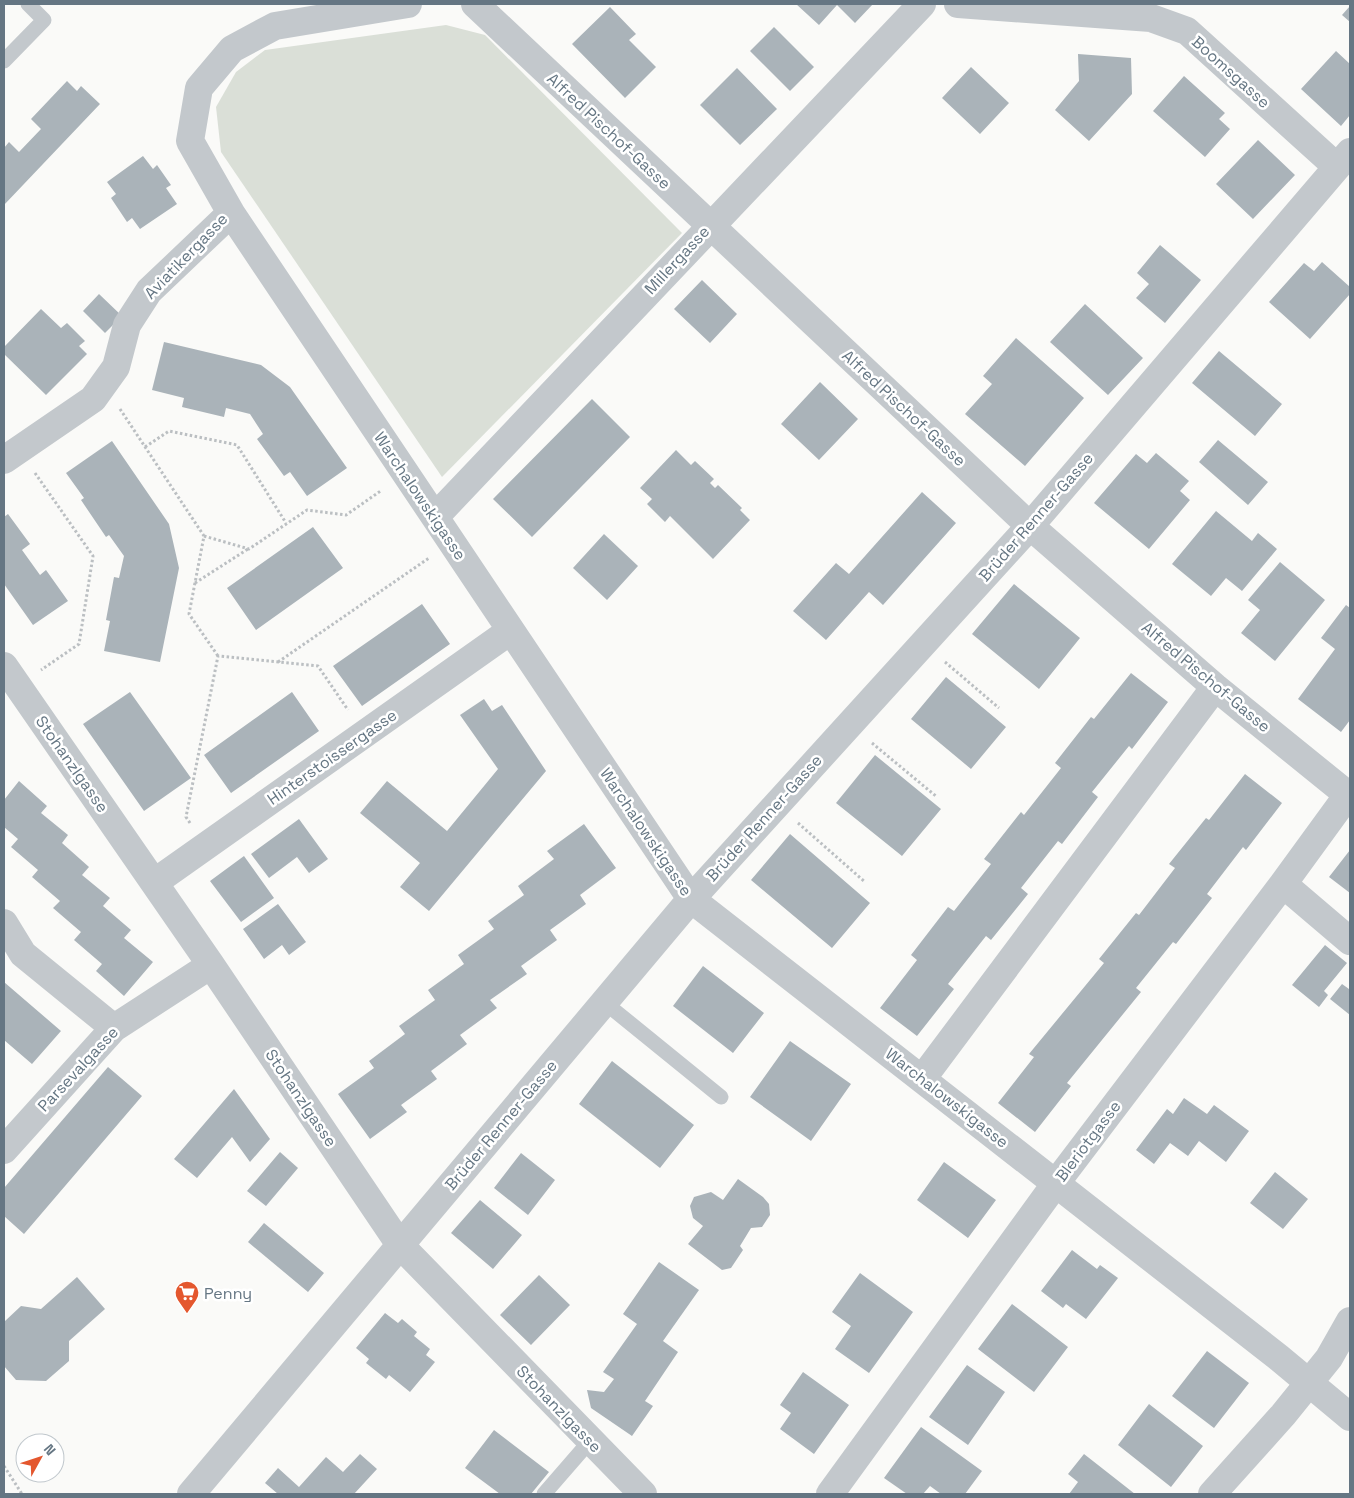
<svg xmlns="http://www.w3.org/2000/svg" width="1354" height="1498" font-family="'Space Grotesk',sans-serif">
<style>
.green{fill:#dadfd7}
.building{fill:#aab3b9}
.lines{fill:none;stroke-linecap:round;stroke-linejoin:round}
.path{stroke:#bbbfc2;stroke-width:3;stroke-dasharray:2.5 2.5;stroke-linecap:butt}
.lane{stroke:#c3c8cc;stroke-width:15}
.street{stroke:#c3c8cc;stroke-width:28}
.labels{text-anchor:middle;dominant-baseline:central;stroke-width:5;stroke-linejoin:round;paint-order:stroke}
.street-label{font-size:16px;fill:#657683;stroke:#fff}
.poi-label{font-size:16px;fill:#657683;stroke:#fff;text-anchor:start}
</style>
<rect width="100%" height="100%" fill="#fafaf8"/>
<!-- green -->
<path class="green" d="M446,25L485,35L682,233L442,477L221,152L216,107L236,72L265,50Z"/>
<!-- building -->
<path class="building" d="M796,4H873L855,23L837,5L819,25Z
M1350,6V22L1342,15Z
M610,7L636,34L629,40L656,67L625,98L572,44Z
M774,27L814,67L790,91L750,51Z
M1336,51L1350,64V115L1341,126L1301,89Z
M1078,54L1131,58L1132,94L1089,141L1055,110L1079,81Z
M971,67L1009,103L980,134L942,98Z
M737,68L777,109L740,145L700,105Z
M1184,76L1225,113L1219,119L1230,129L1205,157L1153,111Z
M67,81L77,91L81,86L100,104L4,205V148L9,142L19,152L41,129L31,119Z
M1258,140L1295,175L1253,219L1216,184Z
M143,156L153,169L157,165L171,185L166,188L177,204L140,229L132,218L127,222L111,198L116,194L107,182Z
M1160,245L1201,280L1165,323L1136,298L1149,284L1137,273Z
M1322,262L1350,287V294L1310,339L1269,302L1304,263L1314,271Z
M702,280L737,314L710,343L674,309Z
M99,294L122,316L105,333L83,311Z
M1085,304L1143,358L1108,395L1050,342Z
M41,309L61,328L67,323L85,341L79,346L87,354L46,395L4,354V347Z
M1016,338L1084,398L1025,466L965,414L992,384L983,376Z
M164,342L261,365L290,387L347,468L307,496L290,472L284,476L257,439L263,434L250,414L226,408L224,417L182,407L184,398L152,390Z
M1219,351L1282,404L1255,436L1192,383Z
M820,382L858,419L819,460L781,424Z
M592,399L630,437L532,537L493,499Z
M1218,440L1268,482L1248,505L1199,462Z
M112,441L169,524L179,568L160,662L104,651L110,621L106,620L114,577L119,578L124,556L109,535L106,537L81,500L84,498L66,473Z
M676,450L691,465L695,461L714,479L710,483L715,488L718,485L742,508L740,510L750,520L713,559L670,516L665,522L647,504L652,499L640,488Z
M1156,453L1189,481L1180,491L1190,500L1149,549L1094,503L1136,454L1147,463Z
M922,492L956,523L883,605L869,592L826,640L793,611L836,563L849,574Z
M1216,511L1252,541L1258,533L1277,549L1242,591L1226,578L1211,596L1172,564Z
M8,514L30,544L22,550L40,575L46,570L68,601L33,625L4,584V517Z
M313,527L343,568L256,630L227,588Z
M604,534L638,566L607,600L573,568Z
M1280,562L1325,600L1275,661L1241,633L1260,610L1248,600Z
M1014,584L1080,638L1039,689L972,634Z
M422,604L450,644L362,706L333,666Z
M1346,605L1350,608V720L1341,732L1298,699L1335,649L1321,638Z
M1131,673L1168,702L1132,749L1129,746L1092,792L1098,797L1062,844L1058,841L1021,888L1028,894L991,940L986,936L948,984L954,989L917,1036L880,1008L917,960L911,955L948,907L954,911L972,888L991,864L984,859L1021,812L1024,815L1061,768L1055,763L1091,717L1094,719Z
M946,677L1006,727L971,769L911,719Z
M130,692L191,778L144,811L83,724Z
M292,692L319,731L231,793L204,755Z
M484,699L492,711L502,705L546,771L429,911L400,887L420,863L360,813L387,781L447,831L498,769L460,715Z
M875,755L941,809L902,856L836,803Z
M1245,774L1282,803L1246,850L1243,847L1207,894L1212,898L1176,944L1173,942L1136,988L1141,992L1067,1083L1071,1086L1035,1132L998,1103L1034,1057L1029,1054L1104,963L1099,959L1136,913L1139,915L1175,868L1169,864L1206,818L1209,820Z
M19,781L47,806L41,813L68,835L62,843L89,867L82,875L110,898L103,906L131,930L124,938L153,962L124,996L96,971L102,964L74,940L81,932L53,908L60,901L32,877L38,870L11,847L18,839L4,827V800Z
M299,819L328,859L309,873L297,857L269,878L251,854Z
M584,824L616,868L580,895L586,904L550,930L557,940L521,966L527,974L490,1000L497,1008L460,1035L467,1044L431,1071L437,1079L401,1105L407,1112L370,1139L338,1094L374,1068L369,1061L405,1034L399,1026L435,1000L428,990L464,964L458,955L494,929L488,921L524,895L518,886L554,859L547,851Z
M790,834L870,903L832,948L751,880Z
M1350,850V893L1329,877Z
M244,856L274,898L241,922L210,881Z
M278,904L306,942L289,955L282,945L264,959L243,929Z
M1325,945L1347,963L1324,991L1328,995L1319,1007L1292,985Z
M703,966L764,1013L733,1053L673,1006Z
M4,982L61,1031L32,1064L4,1040Z
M1342,984L1349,989L1350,987V1015L1330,999Z
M790,1041L851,1084L811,1141L750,1097Z
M612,1061L694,1125L660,1168L579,1104Z
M108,1067L142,1096L24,1234L4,1216V1188Z
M234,1089L270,1139L250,1162L232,1137L197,1178L174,1159Z
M1184,1098L1207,1114L1214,1105L1249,1131L1226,1162L1199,1141L1188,1156L1170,1143L1154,1164L1136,1150L1167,1109L1173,1114Z
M280,1152L298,1168L266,1206L247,1191Z
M521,1153L555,1180L528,1215L494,1188Z
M944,1162L996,1200L968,1238L917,1200Z
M1275,1172L1308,1199L1283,1229L1250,1203Z
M738,1179L763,1197L769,1204L770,1215L762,1227L751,1228L740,1246L743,1250L731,1268L722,1270L688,1244L703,1226L693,1218L690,1206L694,1197L711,1192L723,1200Z
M480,1200L522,1235L493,1269L451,1233Z
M264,1223L324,1273L308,1292L248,1242Z
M1072,1250L1097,1269L1100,1265L1118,1278L1086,1319L1066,1304L1063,1308L1041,1291Z
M659,1262L699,1290L663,1341L678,1352L645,1401L653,1406L632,1436L591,1408L587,1390L604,1392L614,1379L603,1372L637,1324L623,1314Z
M860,1273L913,1312L869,1373L835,1349L851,1326L832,1312Z
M539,1275L570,1305L531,1345L500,1315Z
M77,1277L105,1309L69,1341V1361L46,1381L16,1380L4,1366V1322L21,1306L41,1309Z
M1012,1304L1068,1347L1034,1392L978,1349Z
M385,1313L398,1323L402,1319L417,1332L414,1336L430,1349L426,1355L435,1362L410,1392L389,1375L386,1379L366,1363L369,1359L356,1348Z
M1207,1351L1249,1383L1214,1428L1172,1396Z
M967,1365L1005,1392L968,1445L929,1417Z
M803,1372L849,1405L814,1454L780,1429L791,1413L780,1405Z
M1149,1404L1203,1446L1171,1487L1118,1445Z
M921,1427L982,1471L965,1494H941L930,1486L923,1494H907L884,1478Z
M494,1430L549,1472L531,1494H500L465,1468Z
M360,1454L377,1469L354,1494H278L265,1483L278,1468L299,1487L326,1457L343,1472Z
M1084,1454L1135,1494H1069L1078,1482L1068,1474Z"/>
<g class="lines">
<!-- path -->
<path class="path" d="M120,409L204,536L189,614L218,656
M145,447L169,431L237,445L286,523
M35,473L93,556L79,644L41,670
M204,536L249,549L307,510L346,515L382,490
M195,583L248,549
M278,662L429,558
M945,662L999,708
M872,743L937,797
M190,823L186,817L218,656L318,666L348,710
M798,823L865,882
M4,1466L22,1494"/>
<!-- lane -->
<path class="lane" d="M4,61L44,20L28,4
M604,1002L721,1097
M544,1494L590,1441"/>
<!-- street -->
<path class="street" d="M475,4L1030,526L1215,687L1348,795
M958,4L1151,18L1187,31L1337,167
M231,213L691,899L1278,1357L1350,1417
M4,460L93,399L116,367L127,325L149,291L231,213L190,141L199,88L232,49L275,26L408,4
M435,517L922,4
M4,666L211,965L400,1245L643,1494
M155,882L510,631
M1283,884L1350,941
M4,923L23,954L114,1028
M922,1079L1215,687
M4,1150L114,1028L211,965
M191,1494L691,899L1030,526L1350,152
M830,1494L1056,1183L1283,884L1350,792
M1212,1494L1283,1415L1329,1358L1350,1321"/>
</g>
<!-- icons -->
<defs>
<symbol id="supermarket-pin" viewBox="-11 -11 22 30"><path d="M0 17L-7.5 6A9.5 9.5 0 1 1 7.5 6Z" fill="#e4572e" stroke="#fff"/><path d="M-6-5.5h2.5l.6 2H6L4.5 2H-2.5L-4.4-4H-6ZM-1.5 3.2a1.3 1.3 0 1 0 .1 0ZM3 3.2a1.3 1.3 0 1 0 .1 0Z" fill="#fff"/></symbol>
</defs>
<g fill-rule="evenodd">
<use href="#supermarket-pin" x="173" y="1279" width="28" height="38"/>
</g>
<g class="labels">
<!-- street labels -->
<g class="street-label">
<text transform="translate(1231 72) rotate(42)">Boomsgasse</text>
<text transform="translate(609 131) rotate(43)">Alfred Pischof-Gasse</text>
<text transform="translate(186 256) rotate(-46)">Aviatikergasse</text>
<text transform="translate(677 260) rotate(-47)">Millergasse</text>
<text transform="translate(904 408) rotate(43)">Alfred Pischof-Gasse</text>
<text transform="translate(420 496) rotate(56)">Warchalowskigasse</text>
<text transform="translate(1036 517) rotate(-49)">Brüder Renner-Gasse</text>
<text transform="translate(1206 677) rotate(40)">Alfred Pischof-Gasse</text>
<text transform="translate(332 757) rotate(-35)">Hinterstoissergasse</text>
<text transform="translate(72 764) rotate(55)">Stohanzlgasse</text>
<text transform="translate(764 818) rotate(-48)">Brüder Renner-Gasse</text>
<text transform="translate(646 832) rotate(56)">Warchalowskigasse</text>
<text transform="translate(78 1069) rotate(-47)">Parsevalgasse</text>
<text transform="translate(301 1098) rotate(56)">Stohanzlgasse</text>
<text transform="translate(947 1098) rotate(38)">Warchalowskigasse</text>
<text transform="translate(501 1125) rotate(-50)">Brüder Renner-Gasse</text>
<text transform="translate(1088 1141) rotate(-53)">Bleriotgasse</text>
<text transform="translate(559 1409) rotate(46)">Stohanzlgasse</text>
</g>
<!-- poi labels -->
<g class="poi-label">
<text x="204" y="1293">Penny</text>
</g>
</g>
<!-- border -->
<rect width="1354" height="1498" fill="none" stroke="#657683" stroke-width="10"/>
<!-- north arrow -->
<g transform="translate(40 1458) rotate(50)"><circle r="24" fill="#ffffff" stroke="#c1c8cd"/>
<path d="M0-4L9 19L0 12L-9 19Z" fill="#e4572e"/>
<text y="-8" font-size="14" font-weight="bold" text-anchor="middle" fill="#657683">N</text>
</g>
</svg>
